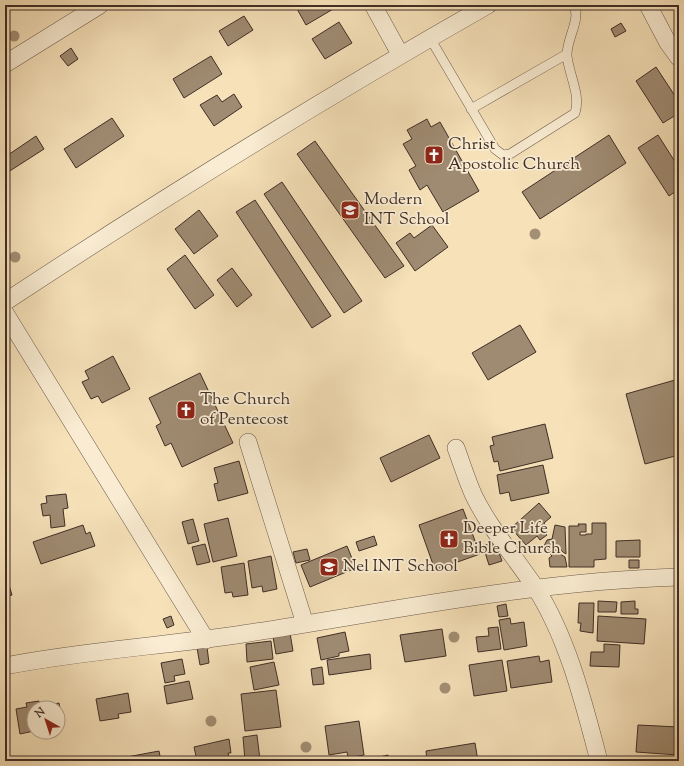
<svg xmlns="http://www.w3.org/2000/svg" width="684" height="766" font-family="'Sorts Mill Goudy',serif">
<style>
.building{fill:#9f8b72;stroke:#402e26}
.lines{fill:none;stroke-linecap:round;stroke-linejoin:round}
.service-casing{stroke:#6e5b4b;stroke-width:10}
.minor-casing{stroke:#6e5b4b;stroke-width:18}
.service{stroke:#f9ecd2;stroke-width:9}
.minor{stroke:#f9ecd2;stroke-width:17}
.tree{fill:#a28f75}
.labels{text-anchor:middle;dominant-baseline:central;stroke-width:3.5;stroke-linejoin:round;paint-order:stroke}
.poi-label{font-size:17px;fill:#402e26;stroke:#f9ecd2;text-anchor:start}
</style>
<rect width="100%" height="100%" fill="#f6e1b9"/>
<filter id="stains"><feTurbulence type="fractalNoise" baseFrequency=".005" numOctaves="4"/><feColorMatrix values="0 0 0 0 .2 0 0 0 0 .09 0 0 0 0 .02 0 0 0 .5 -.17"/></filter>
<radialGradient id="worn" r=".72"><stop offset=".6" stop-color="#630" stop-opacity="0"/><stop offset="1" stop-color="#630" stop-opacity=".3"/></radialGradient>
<!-- building -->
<path class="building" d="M303,5H340L306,25L297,9Z
M615,5H629L617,10Z
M244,16L253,30L228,46L219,31Z
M339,22L352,43L325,59L312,39Z
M621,23L626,31L615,37L611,29Z
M71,48L78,59L68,66L60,56Z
M211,56L222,74L184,98L173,79Z
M656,67L679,102V113L663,123L636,81Z
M234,94L242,107L214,126L200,105L217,95L222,102Z
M112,118L124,136L76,168L64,149Z
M427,119L431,127L440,122L479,191L443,212L427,185L420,190L409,170L416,166L403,144L412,139L407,130Z
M679,127V138L674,131Z
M609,135L626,163L540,219L522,192Z
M658,135L679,168V189L669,196L638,148Z
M36,136L44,149L5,174V157Z
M315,141L404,266L385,278L297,154Z
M282,182L362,301L344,313L264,194Z
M255,200L331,316L312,328L236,212Z
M199,210L218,236L194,254L175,229Z
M432,225L448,247L415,271L396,243L410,233L414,238Z
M185,255L214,295L195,309L167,269Z
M232,268L252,295L237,307L217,280Z
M520,325L536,352L488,380L472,353Z
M113,356L130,389L102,403L98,396L91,399L82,382L89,379L85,371Z
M200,373L233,443L182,467L171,443L165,446L156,426L161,423L149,398Z
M675,380L679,395V455L645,464L626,394Z
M545,424L553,458L500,471L498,461L494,462L490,446L494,445L492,437Z
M429,435L440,458L391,482L380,458Z
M239,461L248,493L218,501L214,484L218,483L214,468Z
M543,465L549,493L511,501L509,492L500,494L497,475Z
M66,494L68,508L63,509L65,526L51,528L50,515L43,516L41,504L47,503L46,496Z
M539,503L551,517L544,523L545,525L543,527L544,528L542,530L547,535L540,540L537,536L526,545L511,528Z
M463,509L480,554L435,570L419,525Z
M228,518L237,556L213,562L204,524Z
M193,519L199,541L188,544L182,522Z
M592,523H606V559L594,560V567H569V526H579L578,524H586V532H580V535H586V534H592Z
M83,525L86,534L90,532L95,546L41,564L33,542Z
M555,525L565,527L566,554L560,550L547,552L544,546L547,540L552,539Z
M374,536L377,545L359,551L356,542Z
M640,540V557H616V541Z
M495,542L502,561L489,565L483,546Z
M205,544L210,562L197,565L192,547Z
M347,546L356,568L310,587L301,565Z
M307,549L310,560L296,563L293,552Z
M557,552L565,557L567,567H550L549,558L552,556L550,554Z
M271,556L277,589L263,592L262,586L252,588L248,561Z
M629,560H639V568H629Z
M244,563L248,595L233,597L232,592L225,593L221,567Z
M8,582L12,595L5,597V583Z
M598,601L617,602L616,612H598Z
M635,601V609H638V614H621V602Z
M579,603H594L593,633L580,631L581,623H578Z
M506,604L508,616L499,617L497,606Z
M677,612H679V638H675Z
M171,616L174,625L167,628L163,619Z
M598,616L646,619L644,644L597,641Z
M510,618L511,624L524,622L527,646L504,650L499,620Z
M498,627L501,649L478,652L476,637L489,636L488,628Z
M442,629L446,656L405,662L400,635Z
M345,632L349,651L339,653V656L321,660L317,638Z
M290,633L293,651L276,654L273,637Z
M271,641L273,659L247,662L246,644Z
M604,644L620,645L619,667L590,666L591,652H604Z
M207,647L209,663L200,665L197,648Z
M370,654L371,669L329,675L327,660Z
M539,656L540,662L549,660L552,682L511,688L507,661Z
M182,659L185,674L174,676L175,681L165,683L161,663Z
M502,660L507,691L474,696L469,665Z
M274,662L279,685L254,690L250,667Z
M322,667L324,684L313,685L311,669Z
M189,681L193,699L167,704L164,686Z
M276,690L281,727L245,731L241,694Z
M128,693L131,712L118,714L119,718L100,721L96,699Z
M39,701L40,707L59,703L63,725L58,726V708H34V731L20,734L16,709L27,707L26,703Z
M359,721L364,755L348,758L347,752L329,755L325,726Z
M638,725L679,727L678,755L636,752Z
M257,735L260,760L245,761L243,737Z
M229,739L231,753H228L230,761H197L194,747Z
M475,743L478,761H427L426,751Z
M159,751L161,761H128L127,757Z
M388,755L389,761H372L371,759Z
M124,757V761H104Z"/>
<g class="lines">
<defs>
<path id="service" d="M430,38L495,149L503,155L510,154L575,113C581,95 569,75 567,56C566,39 581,21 574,5
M471,109L567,54"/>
<path id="minor" d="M373,5L400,54
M648,5L668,43L679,58
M5,64L100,5
M5,302C163,198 324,98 488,5
M5,313L206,640
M248,442L305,624
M456,448C462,464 467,481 474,496C490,529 515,557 535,587C568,638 584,704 599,761
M5,666C86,650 168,646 249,633C391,611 534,581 679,577"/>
</defs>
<!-- service casing -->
<use href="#service" class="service-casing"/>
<!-- minor casing -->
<use href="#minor" class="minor-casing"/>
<!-- service -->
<use href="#service" class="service"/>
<!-- minor -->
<use href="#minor" class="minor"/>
</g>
<!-- trees -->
<g class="tree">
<circle cx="14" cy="36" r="5.5"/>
<circle cx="535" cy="234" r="5.5"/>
<circle cx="15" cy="257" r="5.5"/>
<circle cx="454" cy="637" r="5.5"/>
<circle cx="445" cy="688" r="5.5"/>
<circle cx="211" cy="721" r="5.5"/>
<circle cx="306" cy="747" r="5.5"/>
</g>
<!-- icons -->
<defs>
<symbol id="church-square" viewBox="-11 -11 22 22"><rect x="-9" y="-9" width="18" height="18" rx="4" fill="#8f2418" stroke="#f9ecd2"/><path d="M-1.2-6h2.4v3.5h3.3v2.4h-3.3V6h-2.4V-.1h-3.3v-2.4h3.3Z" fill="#fff"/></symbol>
<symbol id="school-square" viewBox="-11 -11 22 22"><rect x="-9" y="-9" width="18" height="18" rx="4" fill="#8f2418" stroke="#f9ecd2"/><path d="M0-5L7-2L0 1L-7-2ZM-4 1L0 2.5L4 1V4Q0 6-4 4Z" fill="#fff"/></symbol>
</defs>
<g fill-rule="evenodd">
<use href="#church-square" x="423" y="144" width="22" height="22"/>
<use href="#school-square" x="339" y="199" width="22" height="22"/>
<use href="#church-square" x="175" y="399" width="22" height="22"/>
<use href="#church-square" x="438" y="528" width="22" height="22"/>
<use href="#school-square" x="318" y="556" width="22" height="22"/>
</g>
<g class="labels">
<!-- poi labels -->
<g class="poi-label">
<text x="448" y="145">Christ<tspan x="448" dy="20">Apostolic Church</tspan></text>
<text x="364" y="200">Modern<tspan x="364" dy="20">INT School</tspan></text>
<text x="200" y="400">The Church<tspan x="200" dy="20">of Pentecost</tspan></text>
<text x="463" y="529">Deeper Life<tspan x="463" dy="20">Bible Church</tspan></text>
<text x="343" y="567">Nel INT School</text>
</g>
</g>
<!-- margin -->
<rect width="684" height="766" fill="none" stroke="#f6e1b9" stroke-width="20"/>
<rect x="6" y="6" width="672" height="754" fill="none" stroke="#402e26" stroke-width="2"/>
<rect x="10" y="10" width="664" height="746" fill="none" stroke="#402e26"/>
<!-- north arrow -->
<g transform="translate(46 720) rotate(321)"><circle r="19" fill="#f9ecd2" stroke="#afa08d"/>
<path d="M0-3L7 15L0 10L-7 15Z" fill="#8f2418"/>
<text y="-6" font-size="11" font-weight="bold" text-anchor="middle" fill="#402e26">N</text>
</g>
<rect width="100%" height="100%" filter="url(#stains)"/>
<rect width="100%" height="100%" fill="url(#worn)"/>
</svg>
